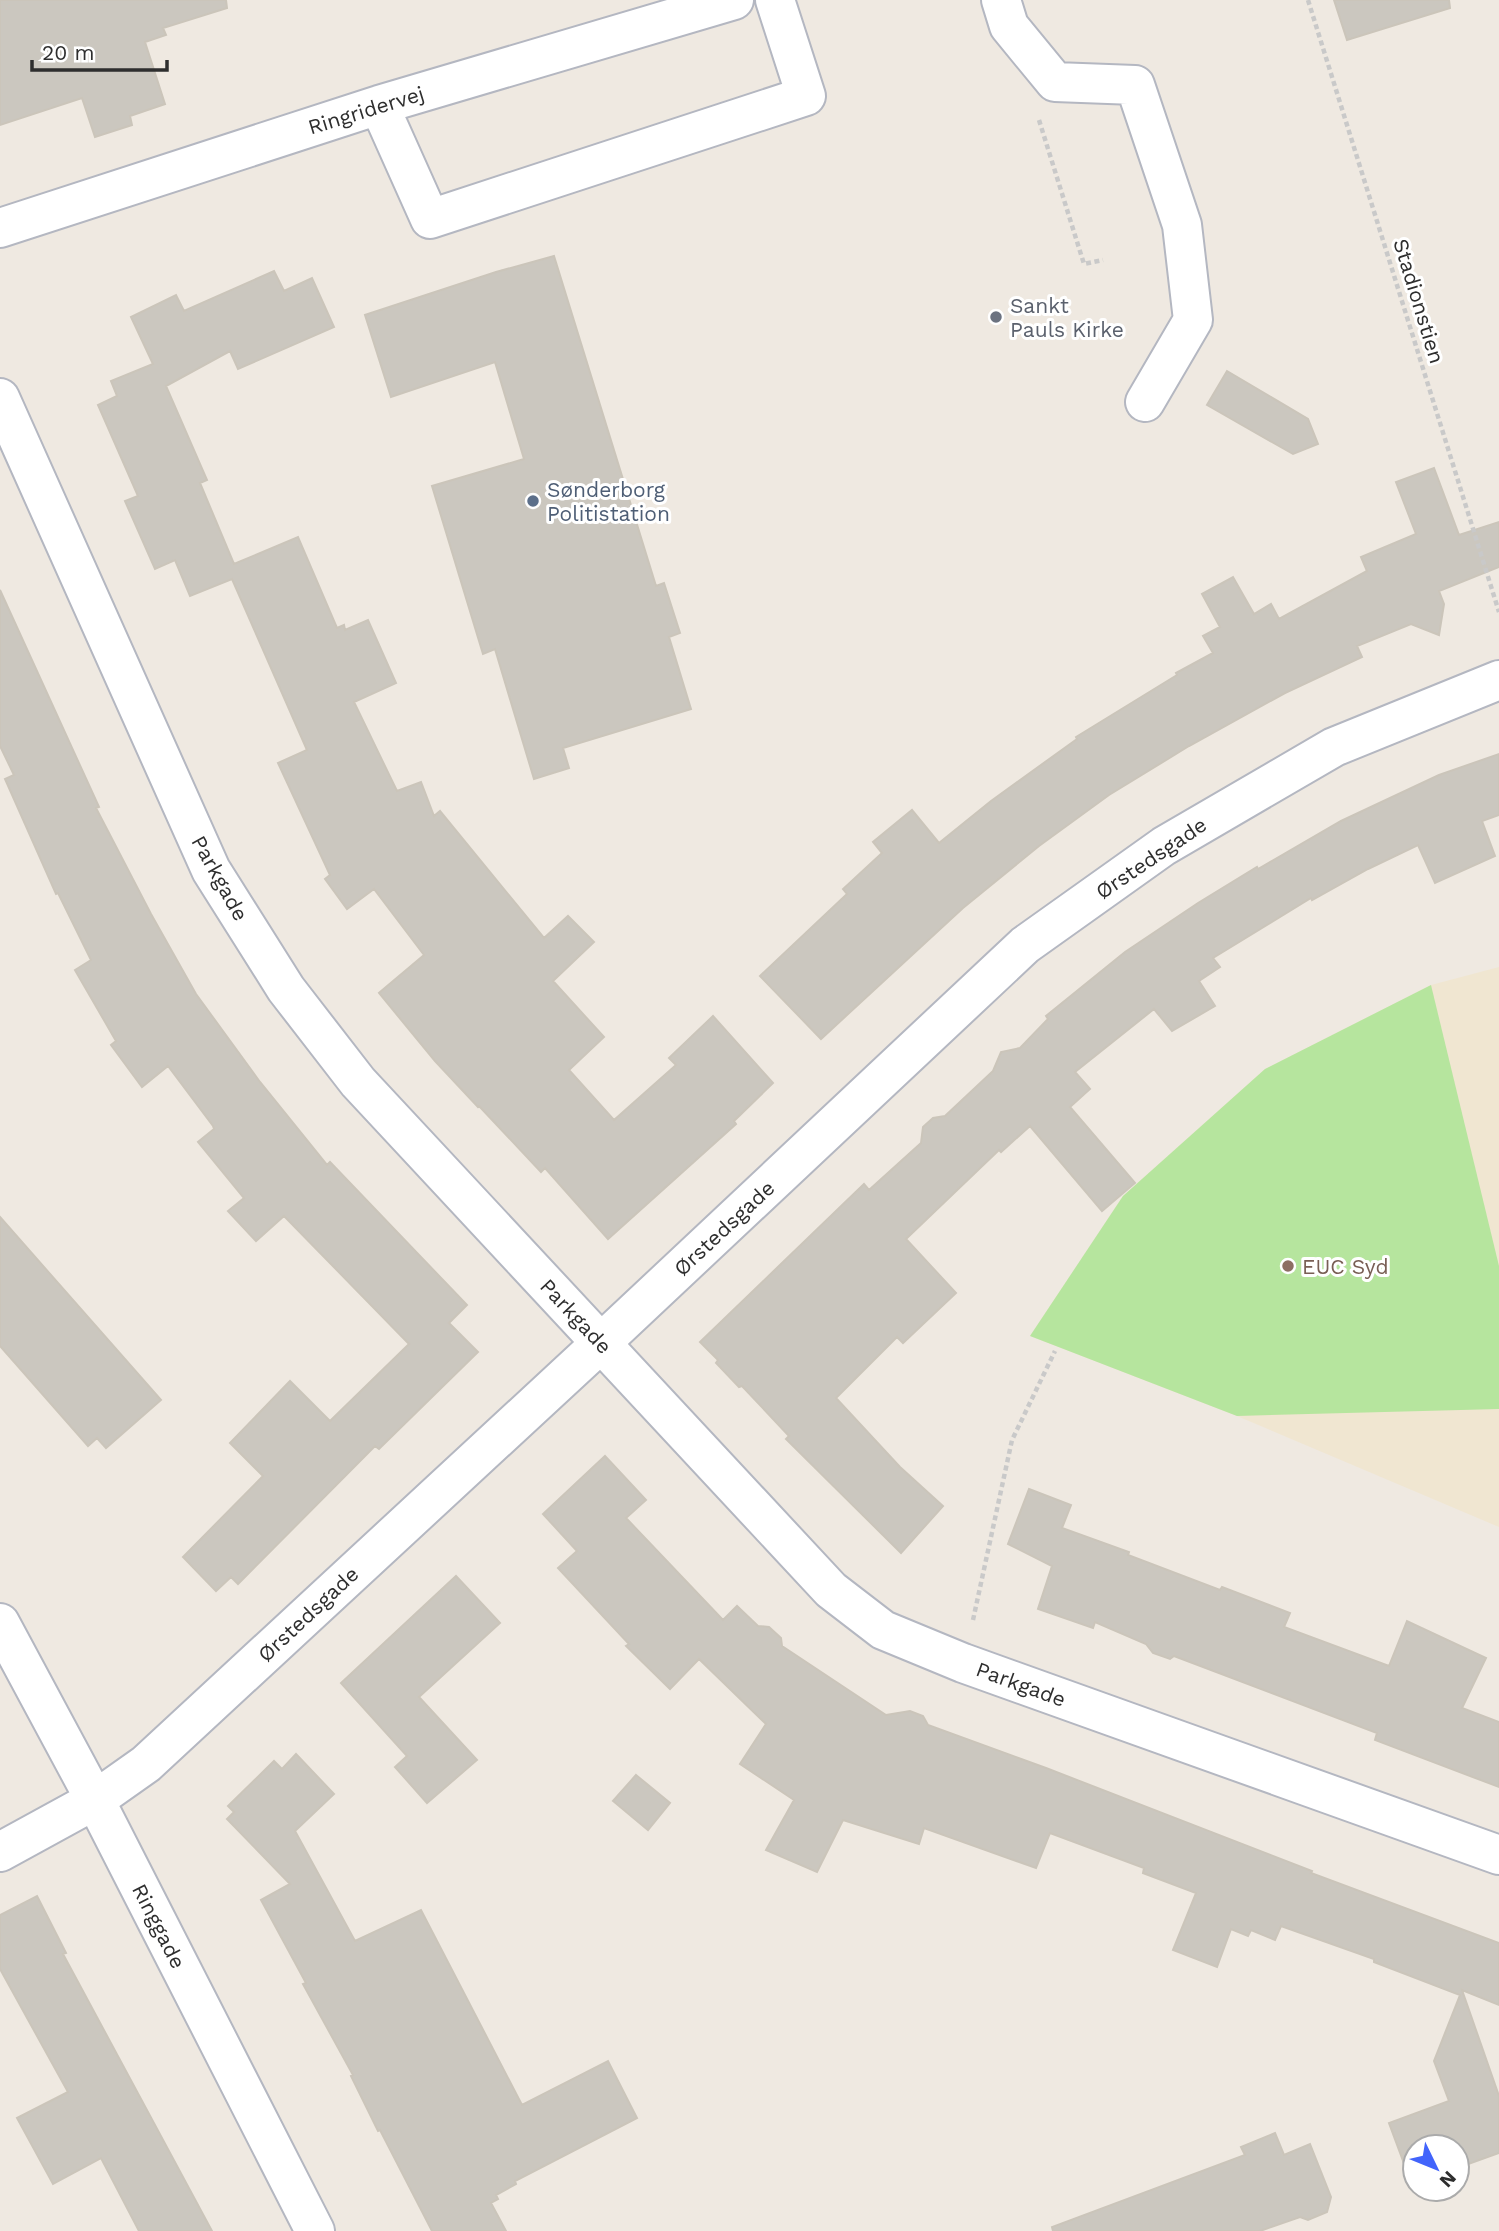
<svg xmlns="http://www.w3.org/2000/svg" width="1499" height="2231" font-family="'Work Sans',sans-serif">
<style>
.education{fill:#f0e6d1}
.green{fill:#b6e59e}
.building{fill:#cbc7bf;stroke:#cbc5ba;stroke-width:2}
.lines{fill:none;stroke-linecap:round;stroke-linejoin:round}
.minor-casing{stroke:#b4b7c1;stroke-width:42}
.path{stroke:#c9c9c9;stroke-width:4.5;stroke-dasharray:5 3.5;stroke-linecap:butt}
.minor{stroke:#fff;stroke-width:38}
.worship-dot{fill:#6b7280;stroke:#fff;stroke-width:2.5}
.service-dot{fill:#5c6f8a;stroke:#fff;stroke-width:2.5}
.education-dot{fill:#8d6e63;stroke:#fff;stroke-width:2.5}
.labels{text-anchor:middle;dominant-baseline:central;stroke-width:6;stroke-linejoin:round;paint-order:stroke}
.street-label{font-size:21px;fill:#2e2e2e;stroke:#fff}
.worship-label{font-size:21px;fill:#5b616d;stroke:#fff;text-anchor:start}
.service-label{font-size:21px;fill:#4e5e75;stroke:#fff;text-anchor:start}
.education-label{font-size:21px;fill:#785e54;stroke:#fff;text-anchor:start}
</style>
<rect width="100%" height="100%" fill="#efe9e1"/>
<!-- education -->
<path class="education" d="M1499,967V1527L1237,1416L1030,1336L1123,1196L1265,1069L1431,985Z"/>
<!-- green -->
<path class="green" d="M1431,985L1499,1266V1409L1237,1416L1030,1336L1123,1196L1265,1069Z"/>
<!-- building -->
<path class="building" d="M0,0H226L227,8L163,28L166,35L145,42L165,104L130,116L132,125L95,137L82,98L0,125Z
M1334,0H1449L1450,8L1347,40Z
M554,256L656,586L664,583L680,633L669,637L691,709L563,748L569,768L534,779L495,649L483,654L432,486L524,459L495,362L391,397L365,315L496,272Z
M274,271L284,291L312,278L334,327L238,369L230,351L166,386L207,480L200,483L234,564L298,537L337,628L344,625L345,630L368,620L396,683L354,702L397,791L421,782L434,816L440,811L544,938L568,916L594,942L553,981L604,1037L569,1070L614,1120L676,1065L669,1058L713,1016L773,1083L734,1121L736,1124L608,1239L545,1168L541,1172L479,1106L478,1107L435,1061L379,993L424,955L374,889L347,909L325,879L330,875L278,763L307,750L232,579L190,596L175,560L155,569L125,501L138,496L98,405L117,396L111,381L153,364L131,317L176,295L184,311Z
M1227,371L1308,419L1318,444L1293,454L1207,405Z
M1434,468L1459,535L1499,522V567L1439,591L1444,604L1439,635L1411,624L1357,646L1362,657L1285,693L1189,746L1109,795L1039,846L963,908L821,1039L760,976L847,894L843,889L882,853L873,842L912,810L939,843L991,801L1077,739L1076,737L1177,675L1176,673L1213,653L1203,636L1220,627L1202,594L1233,577L1254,614L1271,604L1279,619L1367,571L1361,557L1416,534L1396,482Z
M0,590L99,807L96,808L151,914L196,994L260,1082L327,1165L330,1162L467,1305L449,1323L478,1352L379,1449L375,1446L238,1584L231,1577L216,1591L183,1557L263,1476L230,1443L290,1381L330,1421L409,1344L284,1216L256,1241L228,1211L244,1198L198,1142L214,1129L213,1126L168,1066L142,1087L111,1045L116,1041L75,970L91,960L58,893L56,894L5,779L14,775L0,746Z
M1499,754V815L1482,821L1495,856L1435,883L1418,845L1368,869L1312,900L1311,898L1213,958L1220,967L1199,981L1215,1006L1172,1031L1154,1009L1075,1072L1090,1089L1070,1107L1135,1183L1102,1211L1030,1126L1001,1152L999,1150L906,1239L956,1293L903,1343L897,1337L836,1398L900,1467L943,1506L901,1553L786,1439L789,1436L742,1386L739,1387L716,1363L718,1360L700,1342L864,1184L869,1190L921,1143L923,1127L933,1118L945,1116L993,1071L1001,1052L1020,1048L1048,1019L1046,1016L1125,952L1198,903L1257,867L1258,869L1341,821L1439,775Z
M0,1217L161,1400L106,1448L97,1438L88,1446L0,1346Z
M605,1456L646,1500L626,1518L723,1620L737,1606L758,1626L769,1627L781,1638L782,1646L886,1715L910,1711L923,1716L928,1725L1046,1768L1312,1871L1311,1873L1499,1943V2005L1462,1990L1499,2096V2153L1457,2168V2147H1415V2184L1412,2185L1389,2123L1449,2101L1434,2061L1460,1995L1374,1962V1959L1281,1926L1275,1940L1251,1930L1248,1936L1231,1929L1217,1967L1173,1950L1196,1893L1143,1873L1144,1868L1050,1833L1036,1868L924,1828L919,1844L843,1820L817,1872L766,1850L794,1800L740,1764L766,1724L699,1659L670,1689L626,1646L629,1644L558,1568L577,1551L543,1514Z
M1029,1489L1071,1505L1062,1528L1129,1552L1128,1555L1220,1590L1222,1587L1290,1613L1284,1627L1389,1666L1407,1621L1486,1658L1462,1708L1499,1722V1787L1375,1740L1377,1733L1174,1656L1170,1659L1153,1653L1146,1644L1095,1622L1093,1628L1038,1609L1052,1566L1008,1544Z
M456,1576L500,1623L419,1697L477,1760L427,1803L395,1767L407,1756L341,1683Z
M296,1754L334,1794L295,1831L355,1941L421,1910L522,2105L608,2061L637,2118L515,2181L516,2184L496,2195L498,2199L491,2203L506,2231H432L380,2130L378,2131L351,2076L353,2075L303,1984L306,1983L261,1900L290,1884L227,1819L234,1812L228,1806L274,1761L282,1769Z
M636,1775L670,1803L648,1830L613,1801Z
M37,1896L66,1953L63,1954L212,2231H139L101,2158L53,2184L17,2118L68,2092L0,1969V1915Z
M1275,2133L1284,2155L1310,2144L1331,2197L1327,2212L1308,2220L1300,2217L1260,2231H1053L1052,2227L1245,2155L1241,2147Z"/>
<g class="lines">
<defs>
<path id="minor" d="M1001,0L1009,26L1055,82L1135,85L1182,225L1193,320L1145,402
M379,105L430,219L806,96L775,0
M0,228L379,105L734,0
M0,398L211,870L286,989L358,1082L831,1590L883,1630L963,1663L1499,1855
M0,1623L95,1800L315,2231
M0,1852L95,1800L146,1764L601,1343L1025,945L1164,846L1334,747L1499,680"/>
</defs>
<!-- minor casing -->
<use href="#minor" class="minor-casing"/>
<!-- path -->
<path class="path" d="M1308,0L1499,612
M1039,120L1084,264L1103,260
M973,1620L1012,1440L1055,1351"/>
<!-- minor -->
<use href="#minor" class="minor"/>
</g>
<!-- markers -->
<circle class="worship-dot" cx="996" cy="317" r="7"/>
<circle class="service-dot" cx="533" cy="501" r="7"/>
<circle class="education-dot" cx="1288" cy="1266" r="7"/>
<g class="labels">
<!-- street labels -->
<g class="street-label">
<text transform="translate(366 110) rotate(-17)">Ringridervej</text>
<text transform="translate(1419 301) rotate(73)">Stadionstien</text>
<text transform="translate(1151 858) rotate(-34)">Ørstedsgade</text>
<text transform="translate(220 878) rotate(61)">Parkgade</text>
<text transform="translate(724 1228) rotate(-43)">Ørstedsgade</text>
<text transform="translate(576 1316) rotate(47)">Parkgade</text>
<text transform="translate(308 1614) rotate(-43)">Ørstedsgade</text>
<text transform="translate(1021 1684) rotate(20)">Parkgade</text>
<text transform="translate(159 1926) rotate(63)">Ringgade</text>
</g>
<!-- worship labels -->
<g class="worship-label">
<text x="1010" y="305">Sankt<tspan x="1010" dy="24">Pauls Kirke</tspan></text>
</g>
<!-- service labels -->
<g class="service-label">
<text x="547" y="489">Sønderborg<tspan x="547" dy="24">Politistation</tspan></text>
</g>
<!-- education labels -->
<g class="education-label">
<text x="1302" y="1266">EUC Syd</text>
</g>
</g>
<!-- north arrow -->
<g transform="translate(1436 2168) rotate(133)"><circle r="33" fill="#ffffff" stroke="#ababab" stroke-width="2"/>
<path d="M0-5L12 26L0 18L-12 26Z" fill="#4264fb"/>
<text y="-10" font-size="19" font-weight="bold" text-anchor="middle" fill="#2e2e2e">N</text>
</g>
<!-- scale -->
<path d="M32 60v10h135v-10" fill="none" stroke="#2e2e2e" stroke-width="3.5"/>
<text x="42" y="60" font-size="21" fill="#2e2e2e" stroke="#ffffff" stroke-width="5" paint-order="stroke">20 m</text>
</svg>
